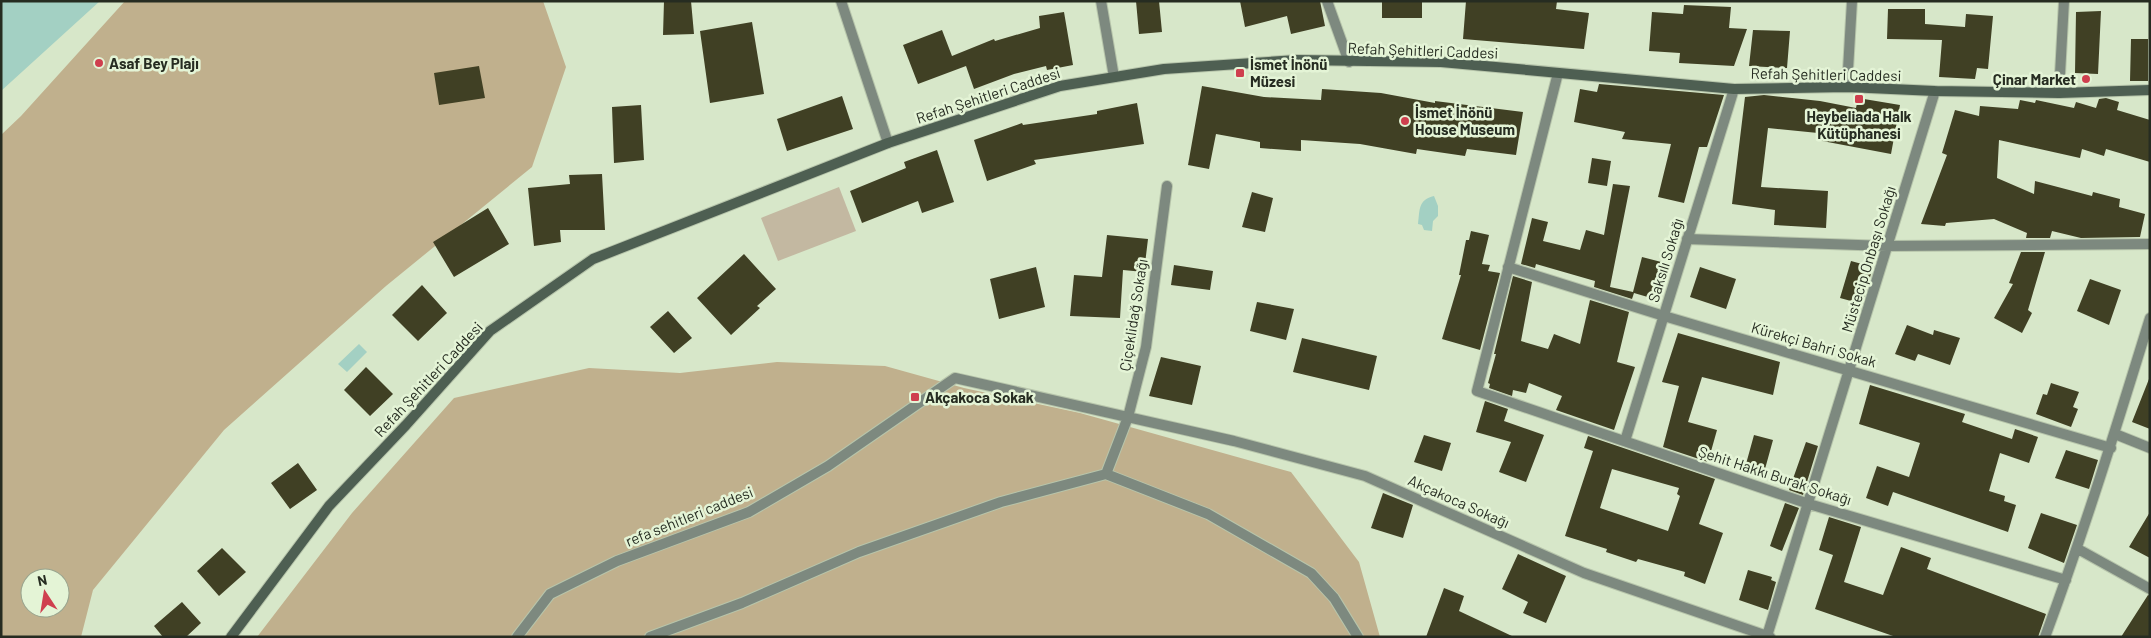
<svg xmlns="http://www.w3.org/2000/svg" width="2151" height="638" font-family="Barlow,sans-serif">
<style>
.green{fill:#c3b8a1}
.forest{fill:#c0b08d;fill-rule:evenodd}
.water{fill:#a3d0c3}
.building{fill:#404024;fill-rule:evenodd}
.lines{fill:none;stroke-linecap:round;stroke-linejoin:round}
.street-casing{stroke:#b7c5ab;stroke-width:12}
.secondary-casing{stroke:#b7c5ab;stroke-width:12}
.street{stroke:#7d897f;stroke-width:10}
.secondary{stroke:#4e5f52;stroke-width:10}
.poi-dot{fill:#cf3f4e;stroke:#e4f4d6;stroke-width:2}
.labels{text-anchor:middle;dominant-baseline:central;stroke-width:5;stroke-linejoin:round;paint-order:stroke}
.street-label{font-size:15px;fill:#262c21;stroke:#e4f4d6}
.poi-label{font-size:15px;font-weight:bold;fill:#262c21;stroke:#e4f4d6;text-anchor:start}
</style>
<rect width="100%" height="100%" fill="#d7e7c9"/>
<!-- green -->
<path class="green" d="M839,187L856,231L778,261L761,218Z"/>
<!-- forest -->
<path class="forest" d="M125,1H543L566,67L532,167L386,286L224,430L93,590L81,637H1V135L21,116ZM30,578H60V608H30Z
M777,362L885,366L964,388L1080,413L1291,472L1359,562L1380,637H257L352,513L454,398L589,368L680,373Z"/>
<!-- water -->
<path class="water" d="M1,1H100L1,91Z
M1434,196L1438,206V216L1433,221L1432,231L1424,230L1422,225L1418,224C1420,209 1418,200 1434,196Z
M359,344L367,352L347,372L338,364Z"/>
<!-- building -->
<path class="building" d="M664,1H691L694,34L663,35Z
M1136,1H1159L1162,32L1139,34Z
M1240,1H1320L1325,26L1291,34L1287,16L1245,27Z
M1382,1H1422V18H1382Z
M1466,1H1557L1556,9L1589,13L1584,49L1463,39Z
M1684,5L1731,7L1729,28L1747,29L1734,66L1679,63L1680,53L1649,51L1652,12L1683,14Z
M1888,9H1925V24L1965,27L1966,14L1993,16L1988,69L1977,68L1975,79L1939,77L1942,40L1887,39Z
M2101,11L2098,74L2075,73L2076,12Z
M1064,12L1073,65L1047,70L1046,66L1014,74L974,89L966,66L918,84L903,45L942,30L952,56L994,39L995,41L1040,28L1039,16Z
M752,22L764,94L710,103L700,31Z
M1753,30L1790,31L1787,68L1749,66Z
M2131,39H2148V81H2130Z
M479,66L485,98L439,105L434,73Z
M1599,84L1724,95L1707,147H1699L1684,203L1658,197L1671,144L1622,139L1625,132L1574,122L1580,89L1597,92Z
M1202,86L1264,97L1321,100L1322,89L1381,93L1435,103V101L1523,112L1516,155L1467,149L1465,156L1417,149L1416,154L1360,144L1301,140V151L1260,148V142L1216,134L1209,169L1188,165Z
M1764,95L1820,101L1856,108L1858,98L1900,105L1891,154L1817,140L1818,133L1768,128L1761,187L1828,191L1826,228L1774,225L1775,210L1732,204L1745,97Z
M842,96L853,129L787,151L777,119Z
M2106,98L2119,102L2117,110L2150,120V162L2106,149L2104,156L2082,149L2080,158L1999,140L1997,178L2034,194L2035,181L2092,196L2093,192L2120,199L2119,207L2145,214L2140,237L2081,238L2052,231L2050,238H2026L2027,233L1994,219L1946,223L1945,226L1921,224L1947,155L1942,153L1955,110L1979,116L1980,106L2018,109L2020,100L2035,103L2036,100L2074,108L2076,102L2096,108L2099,99Z
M1137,103L1144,144L1034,160L1036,164L987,181L974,140L1022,123L1023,125L1097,114V111Z
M641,105L644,160L614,163L612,107Z
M937,150L954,202L922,213L918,201L862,223L850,191L906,168L904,162Z
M1592,158L1611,161L1607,186L1588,183Z
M602,174L605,230H560L561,242L534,246L528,188L570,184L569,175Z
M1613,184L1630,186L1610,287L1633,292L1642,257L1669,264L1658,300L1634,293L1632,299L1594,287L1595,281L1536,264L1535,268L1521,264L1532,218L1548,222L1543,241L1580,250L1586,230L1604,235Z
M1252,192L1273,198L1265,232L1242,227Z
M488,208L509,244L454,277L433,242Z
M1471,231L1489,235L1482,264L1490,265L1488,271L1500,273L1480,350L1442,339L1461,275H1459L1466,240H1469Z
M1107,235L1148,239L1144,272L1123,270L1120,318L1070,316L1074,275L1102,277Z
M2021,252H2045L2028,310L2032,313L2022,333L1994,318L2013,284L2009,283Z
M744,254L776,289L757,306L760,308L731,335L697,298Z
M1851,261L1873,267L1862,304L1840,298Z
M1174,265L1213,271L1210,290L1171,285Z
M1036,267L1045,307L999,319L990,279Z
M1700,267L1736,279L1726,309L1690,297Z
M1513,276L1532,282L1521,341L1548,349L1554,334L1580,344L1590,300L1629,312L1617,362L1635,367L1614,430L1556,410L1562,396L1529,383L1526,393L1513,390L1512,396L1489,388L1490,384L1488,383L1496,354H1494Z
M2090,279L2121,290L2109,325L2077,311Z
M422,285L447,313L418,341L392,315Z
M1257,302L1294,309L1286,340L1250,331Z
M668,311L692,338L674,353L650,327Z
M1907,325L1933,335L1934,330L1960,338L1950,365L1918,354L1915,361L1895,354Z
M1678,333L1780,362L1773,395L1702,377L1688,422L1717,430L1708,462L1663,447L1679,386L1662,382Z
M1302,338L1377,356L1369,390L1293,372Z
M1161,357L1201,366L1192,405L1149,396Z
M366,367L393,394L370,416L344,390Z
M2149,379L2150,380V429L2132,422Z
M2051,383L2079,392L2073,407L2078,409L2071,427L2036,414L2043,394L2047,395Z
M1870,385L1965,414L1962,422L2012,439L2015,429L2038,437L2029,463L2000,453L1989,491L2005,496L2004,501L2016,505L2008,532L1893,492L1888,506L1866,498L1877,466L1909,477L1920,443L1859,424Z
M1485,401L1508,409L1504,421L1544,435L1526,482L1499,472L1511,442L1476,432Z
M1424,435L1451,443L1442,471L1414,462Z
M1754,435L1773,440L1765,469L1746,464Z
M1588,436L1715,479L1699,524L1723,533L1705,584L1684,576L1685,572L1638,559L1636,562L1606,552L1607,549L1565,536L1593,451L1584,448ZM1612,469L1679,488L1677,494L1680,496L1668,531L1600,508Z
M1806,442L1818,446L1803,495L1789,490Z
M2066,450L2098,460L2089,489L2055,478Z
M298,463L317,490L290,509L271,483Z
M1383,493L1413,505L1403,538L1371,528Z
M1785,503L1799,508L1782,551L1770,546Z
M2150,512V558L2129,547Z
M2041,513L2077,525L2064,563L2028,548Z
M1829,517L1861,527L1844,582L1883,595L1901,547L1931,558L1927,569L2046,614L2038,637H1896L1815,609L1833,555L1819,550Z
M222,548L246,572L219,596L197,571Z
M1518,554L1566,576L1546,623L1523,613L1528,602L1502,589Z
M1748,570L1772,577L1771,580L1776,582L1768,610L1739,600Z
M1444,588L1464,596L1459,611L1514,637H1426Z
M2148,595L2150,596V637H2121Z
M182,602L201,623L186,637H163L154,626Z"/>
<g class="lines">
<defs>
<path id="street" d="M841,1L888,143
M1101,1L1114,77
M1327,1L1349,62
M1558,73L1477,391L1809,504L2066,580
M1847,87L1852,1
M2059,93L2064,1
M1687,239L1887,246L2150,244
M1508,267L1664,316L2111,448
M2115,434L2150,448
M1625,441L1734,89
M1106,474L1128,417L1146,347L1167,186
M2078,549L2150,589
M1767,636L1935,91
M517,637L550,594L617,561L749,512L828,466L955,378L1234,441L1365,476L1584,573L1770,637
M650,637L742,603L859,552L1001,502L1106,474L1208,514L1311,573L1334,598L1358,637
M2045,637C2084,532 2117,425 2150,318"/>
<path id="secondary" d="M231,637L329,506L406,425L490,331L593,259L888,143L1060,86L1164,69L1297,60L1441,62L1734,89L1847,87L1935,91L2059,93L2150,90"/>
</defs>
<!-- street casing -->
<use href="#street" class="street-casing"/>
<!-- secondary casing -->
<use href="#secondary" class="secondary-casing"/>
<!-- street -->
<use href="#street" class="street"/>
<!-- secondary -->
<use href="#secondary" class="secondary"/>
</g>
<!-- markers -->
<g class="poi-dot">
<circle cx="99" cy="63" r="5"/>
<rect x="1235" y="68" width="10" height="10" rx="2.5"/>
<circle cx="2086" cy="79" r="5"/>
<rect x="1854" y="94" width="10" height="10" rx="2.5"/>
<circle cx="1405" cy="121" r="5"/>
<rect x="910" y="392" width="10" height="10" rx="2.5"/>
</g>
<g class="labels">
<!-- street labels -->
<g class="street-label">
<text transform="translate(1423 50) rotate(2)">Refah Şehitleri Caddesi</text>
<text transform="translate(1826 74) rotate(1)">Refah Şehitleri Caddesi</text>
<text transform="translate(988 95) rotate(-18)">Refah Şehitleri Caddesi</text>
<text transform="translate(1868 259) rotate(-73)">Müstecip Onbaşı Sokağı</text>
<text transform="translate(1665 260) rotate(-73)">Saksılı Sokağı</text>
<text transform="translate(1133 315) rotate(-81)">Çiçeklidağ Sokağı</text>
<text transform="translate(1814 344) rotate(16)">Kürekçi Bahri Sokak</text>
<text transform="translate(428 379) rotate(-47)">Refah Şehitleri Caddesi</text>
<text transform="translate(1775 475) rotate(18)">Şehit Hakkı Burak Sokağı</text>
<text transform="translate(1459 501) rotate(24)">Akçakoca Sokağı</text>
<text transform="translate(689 516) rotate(-22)">refa sehitleri caddesi</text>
</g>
<!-- poi labels -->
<g class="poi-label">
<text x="109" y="63">Asaf Bey Plajı</text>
<text x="1250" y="64">İsmet İnönü<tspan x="1250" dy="17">Müzesi</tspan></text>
<text x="2076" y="79" text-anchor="end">Çinar Market</text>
<text x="1415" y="112">İsmet İnönü<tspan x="1415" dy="17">House Museum</tspan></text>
<text x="1859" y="116" text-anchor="middle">Heybeliada Halk<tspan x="1859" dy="17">Kütüphanesi</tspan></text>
<text x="925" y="397">Akçakoca Sokak</text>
</g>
</g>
<!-- border -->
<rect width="2151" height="638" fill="none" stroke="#262c21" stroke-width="5"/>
<!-- north arrow -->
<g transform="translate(45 593) rotate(348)"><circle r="24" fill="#e4f4d6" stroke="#98a48e"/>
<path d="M0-4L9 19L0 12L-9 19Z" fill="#cf3f4e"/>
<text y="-8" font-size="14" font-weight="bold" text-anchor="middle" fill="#262c21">N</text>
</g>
</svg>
